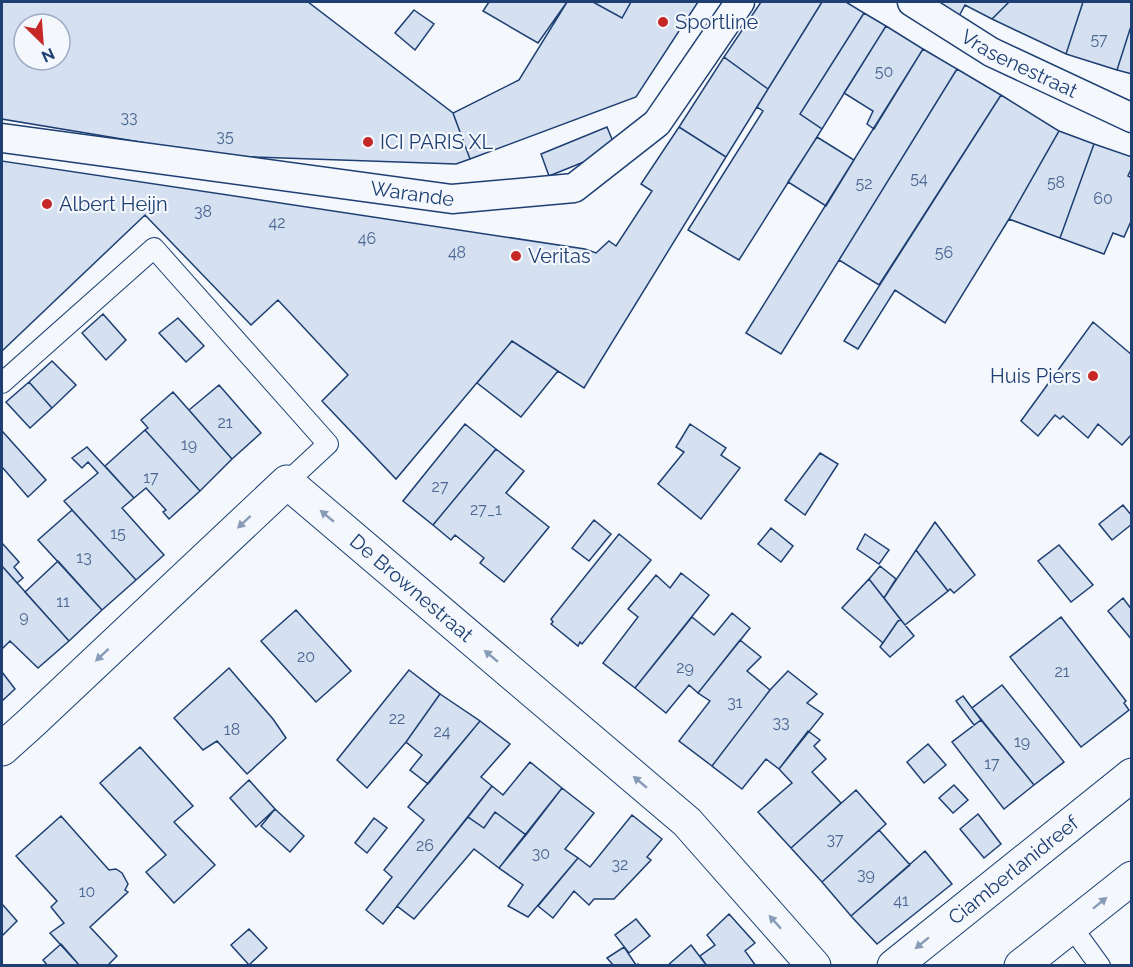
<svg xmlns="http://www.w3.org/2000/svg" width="1133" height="967" font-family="Raleway,sans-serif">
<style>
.building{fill:#d5e0f0;stroke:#1d3f73;stroke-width:1.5;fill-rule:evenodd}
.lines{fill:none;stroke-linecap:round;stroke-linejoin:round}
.service-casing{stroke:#1d3f73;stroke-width:22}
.pedestrian-casing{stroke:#1d3f73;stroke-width:31}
.minor-casing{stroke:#1d3f73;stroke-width:35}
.service{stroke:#f4f7fb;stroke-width:20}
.pedestrian{stroke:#f4f7fb;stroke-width:28}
.minor{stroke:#f4f7fb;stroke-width:33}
.oneway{fill:#889bb7}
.poi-dot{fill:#c62828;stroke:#f4f7fb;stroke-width:2}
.labels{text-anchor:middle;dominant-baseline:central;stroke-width:4.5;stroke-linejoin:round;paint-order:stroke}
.number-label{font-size:16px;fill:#4b6792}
.poi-label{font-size:20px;fill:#1d3f73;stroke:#f4f7fb;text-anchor:start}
.street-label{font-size:20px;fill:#1d3f73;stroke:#f4f7fb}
</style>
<rect width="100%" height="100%" fill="#f4f7fb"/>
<!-- building -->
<path class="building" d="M2,2H308L453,113L470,159L456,164L224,156L2,119ZM24,24H60V60H24Z
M489,2H567L538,43L483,11Z
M567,2H593L622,18L631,2H698L636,97L470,159L453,113L519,80Z
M593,2H631L622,18Z
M761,2H822L768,89L724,57Z
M822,2H846L864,13L800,114L822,129L739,260L688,230L763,111L757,107Z
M928,2H1009L992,19L965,5L958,18Z
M1009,2H1083L1066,54L992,19Z
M1083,2H1132V23L1117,70L1066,54Z
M414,10L434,24L415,50L395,33Z
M864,13L886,26L822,129L800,114Z
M1132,23V74L1117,70Z
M886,26L923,49L874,129L867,124L873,111L844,93Z
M923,49L957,69L781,354L746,333Z
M724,57L768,89L726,157L679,127Z
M957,69L1001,95L879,285L839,260Z
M1001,95L1059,131L1009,219L945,323L895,290L858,349L844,341Z
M607,127L616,149L549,176L541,154Z
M679,127L726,157L584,388L512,341L396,479L322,401L348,375L278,300L251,325L145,215L2,351V161L585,249L596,253L609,241L616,246L652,191L641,184Z
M1059,131L1094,144L1060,238L1009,219Z
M817,137L854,160L826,206L788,182Z
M1094,144L1132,157V167L1128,176L1132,178V219L1124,237L1113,233L1104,254L1060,238Z
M103,314L126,340L106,360L82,333Z
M178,318L204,346L186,362L159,333Z
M1093,322L1132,355V434L1122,445L1098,424L1088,438L1063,416L1060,419L1055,415L1038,436L1021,421Z
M512,341L558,371L521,417L477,383Z
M52,361L76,385L52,408L29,382Z
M29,382L52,408L30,428L6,402Z
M219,385L261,433L232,459L189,410Z
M173,392L232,459L200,491L145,430L148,428L141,420Z
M465,424L496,449L433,525L403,501Z
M690,424L726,448L721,455L740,468L701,519L658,484L684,452L676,447Z
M145,430L200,491L169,519L163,512L166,510L146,488L134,498L105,466Z
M3,432L46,480L28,497L2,467V433Z
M87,447L134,498L122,508L164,555L136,580L64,501L98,473L88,462L82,468L72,458Z
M496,449L524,471L506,493L549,527L504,582L480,563L484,558L455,535L451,540L433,525Z
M820,453L838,464L805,515L785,500Z
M1123,505L1132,516V524L1112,540L1099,524Z
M72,510L136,580L102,610L38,540Z
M594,520L611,534L589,561L572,548Z
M935,522L975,575L954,593L950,589L948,591L916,550Z
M771,528L793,546L781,562L758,544Z
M619,534L651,560L582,644L580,642L578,646L551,624L553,622L551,619Z
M865,534L889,550L879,564L857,549Z
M2,543L19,562L14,567L23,578L17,583L2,566Z
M1059,545L1093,585L1071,602L1038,561Z
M916,550L948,591L905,625L884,598Z
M58,561L102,610L69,641L25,592Z
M2,566L69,641L38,668L10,641L2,649Z
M880,566L896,579L884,598L869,579Z
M681,573L709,595L635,688L603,663L638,617L628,609L656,575L670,588Z
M869,579L901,620L898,621L883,643L842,608Z
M1123,598L1132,610V640L1108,611Z
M296,610L351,671L316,702L261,641Z
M732,613L750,628L698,693L689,685L666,713L635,688L692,617L714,635Z
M1061,617L1126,701L1124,703L1129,710L1081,747L1010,657Z
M901,620L914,636L890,657L880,647L898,621Z
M740,640L761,657L747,671L770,690L712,766L679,741L710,701L698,693Z
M229,668L273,719L286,738L247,774L217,741L203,750L174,718Z
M409,670L440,694L406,742L367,788L337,760Z
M788,671L817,694L807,703L823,714L779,769L766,759L742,789L712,766L770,690Z
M2,672L15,689L2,701Z
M1002,685L1064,762L1034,785L972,708Z
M440,694L480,721L428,784L410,770L422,755L406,742Z
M963,696L981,720L974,725L956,701Z
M981,720L1034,785L1004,809L952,742Z
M480,721L510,744L481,777L492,786L383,924L366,910L392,877L384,870L424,820L408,807Z
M808,731L820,740L814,746L826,759L812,772L841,803L791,848L758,812L792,783L779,769Z
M928,744L946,765L924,783L907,762Z
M140,747L193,806L174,822L215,865L174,903L146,872L166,855L100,783Z
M530,762L562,788L526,835L495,812L484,828L468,817L492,786L503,795Z
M249,780L275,809L256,827L230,798Z
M954,785L968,800L953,813L939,798Z
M562,788L594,813L565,849L578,858L528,917L508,906L523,885L499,868Z
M856,790L886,824L822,882L791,848Z
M275,809L304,836L290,852L261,826Z
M495,812L526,835L499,868L474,849L414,919L397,906L468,817L484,828Z
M978,814L1001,844L984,858L960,829Z
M632,815L662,839L647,857L651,860L614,899H594L589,905L574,891L553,918L538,906L578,858L590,867Z
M61,816L109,870L116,869L122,873L128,884L125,890L128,892L90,927L117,956L107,966H80L50,933L64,923L51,907L57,901L16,856Z
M374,818L387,828L367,853L355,843Z
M879,830L910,865L851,916L822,882Z
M925,851L952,884L877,944L851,916Z
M2,904L17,921L2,936Z
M729,914L755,943L745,951L756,966H707L700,956L715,945L707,935Z
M636,919L650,936L629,953L615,935Z
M249,929L267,948L249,965L231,945Z
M61,944L80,966H48L43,960Z
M691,945L707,966H667Z
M624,947L636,965L638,964L639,966H614L607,958Z"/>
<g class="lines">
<defs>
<path id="service" d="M2,383L154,248L328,444L287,482
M1071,926L1100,966"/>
<g id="pedestrian">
<path id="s1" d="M912,2L991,52L1132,118"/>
<path id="s2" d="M2,138L452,199L574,188L657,123L740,2"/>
</g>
<g id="minor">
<path id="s3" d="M2,749L32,722L287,482L687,822L814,966"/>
<path id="s4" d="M894,966L1132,775"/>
<path d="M1021,966L1132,878"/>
</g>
</defs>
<!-- service casing -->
<use href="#service" class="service-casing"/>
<!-- pedestrian casing -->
<use href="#pedestrian" class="pedestrian-casing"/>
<!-- minor casing -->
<use href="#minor" class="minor-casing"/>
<!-- service -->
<use href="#service" class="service"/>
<!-- pedestrian -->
<use href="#pedestrian" class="pedestrian"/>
<!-- minor -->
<use href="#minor" class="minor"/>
</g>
<!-- one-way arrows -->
<defs><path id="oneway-solid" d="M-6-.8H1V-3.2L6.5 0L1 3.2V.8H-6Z" transform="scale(1.5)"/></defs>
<g class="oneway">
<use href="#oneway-solid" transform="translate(327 516) rotate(-140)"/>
<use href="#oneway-solid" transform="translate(244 522) rotate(137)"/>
<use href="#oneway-solid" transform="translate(102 655) rotate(137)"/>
<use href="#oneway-solid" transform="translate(491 656) rotate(-140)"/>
<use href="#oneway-solid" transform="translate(640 782) rotate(-140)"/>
<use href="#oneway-solid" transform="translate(1100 903) rotate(-39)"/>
<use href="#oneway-solid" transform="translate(775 922) rotate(-132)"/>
<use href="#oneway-solid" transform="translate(922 943) rotate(141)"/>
</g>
<!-- markers -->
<g class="poi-dot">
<circle cx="663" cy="22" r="6"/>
<circle cx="368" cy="142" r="6"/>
<circle cx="47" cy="204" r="6"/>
<circle cx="516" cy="256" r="6"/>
<circle cx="1093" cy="376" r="6"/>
</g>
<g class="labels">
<!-- number labels -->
<g class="number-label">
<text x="1099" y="39">57</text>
<text x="884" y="71">50</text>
<text x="129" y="117">33</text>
<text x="225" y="136">35</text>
<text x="919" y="178">54</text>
<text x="1056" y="182">58</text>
<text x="864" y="183">52</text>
<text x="1103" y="198">60</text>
<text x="203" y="211">38</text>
<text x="277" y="222">42</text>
<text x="367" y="238">46</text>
<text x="457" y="252">48</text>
<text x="944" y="252">56</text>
<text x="225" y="422">21</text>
<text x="189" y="444">19</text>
<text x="151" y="477">17</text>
<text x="440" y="486">27</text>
<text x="486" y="509">27_1</text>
<text x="118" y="533">15</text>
<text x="84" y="557">13</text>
<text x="63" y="601">11</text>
<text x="24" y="616">9</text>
<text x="306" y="656">20</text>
<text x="685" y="667">29</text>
<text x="1062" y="671">21</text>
<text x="735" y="702">31</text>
<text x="397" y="718">22</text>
<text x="781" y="722">33</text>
<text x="232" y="729">18</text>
<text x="442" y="731">24</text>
<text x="1022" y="741">19</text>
<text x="992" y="763">17</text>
<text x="835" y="839">37</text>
<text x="425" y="845">26</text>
<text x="541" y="853">30</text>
<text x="620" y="864">32</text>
<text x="866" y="874">39</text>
<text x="87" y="891">10</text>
<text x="901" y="900">41</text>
</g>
<!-- poi labels -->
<g class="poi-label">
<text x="675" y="22">Sportline</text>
<text x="380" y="142">ICI PARIS XL</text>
<text x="59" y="204">Albert Heijn</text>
<text x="528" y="256">Veritas</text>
<text x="1081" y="376" text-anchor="end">Huis Piers</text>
</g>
<!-- street labels -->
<g class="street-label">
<text stroke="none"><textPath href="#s1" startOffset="124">Vrasenestraat</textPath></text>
<text stroke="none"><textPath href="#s2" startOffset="414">Warande</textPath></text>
<text stroke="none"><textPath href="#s3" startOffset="554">De Brownestraat</textPath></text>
<text stroke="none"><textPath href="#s4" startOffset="153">Ciamberlanidreef</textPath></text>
</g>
</g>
<!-- border -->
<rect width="1133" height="967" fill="none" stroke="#1d3f73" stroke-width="6"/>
<!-- north arrow -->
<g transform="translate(42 42) rotate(155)"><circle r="28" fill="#f4f7fb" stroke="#9eadc5" stroke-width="1.5"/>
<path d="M0-4.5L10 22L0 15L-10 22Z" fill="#c62828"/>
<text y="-9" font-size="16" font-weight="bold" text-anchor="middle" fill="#1d3f73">N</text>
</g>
</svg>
